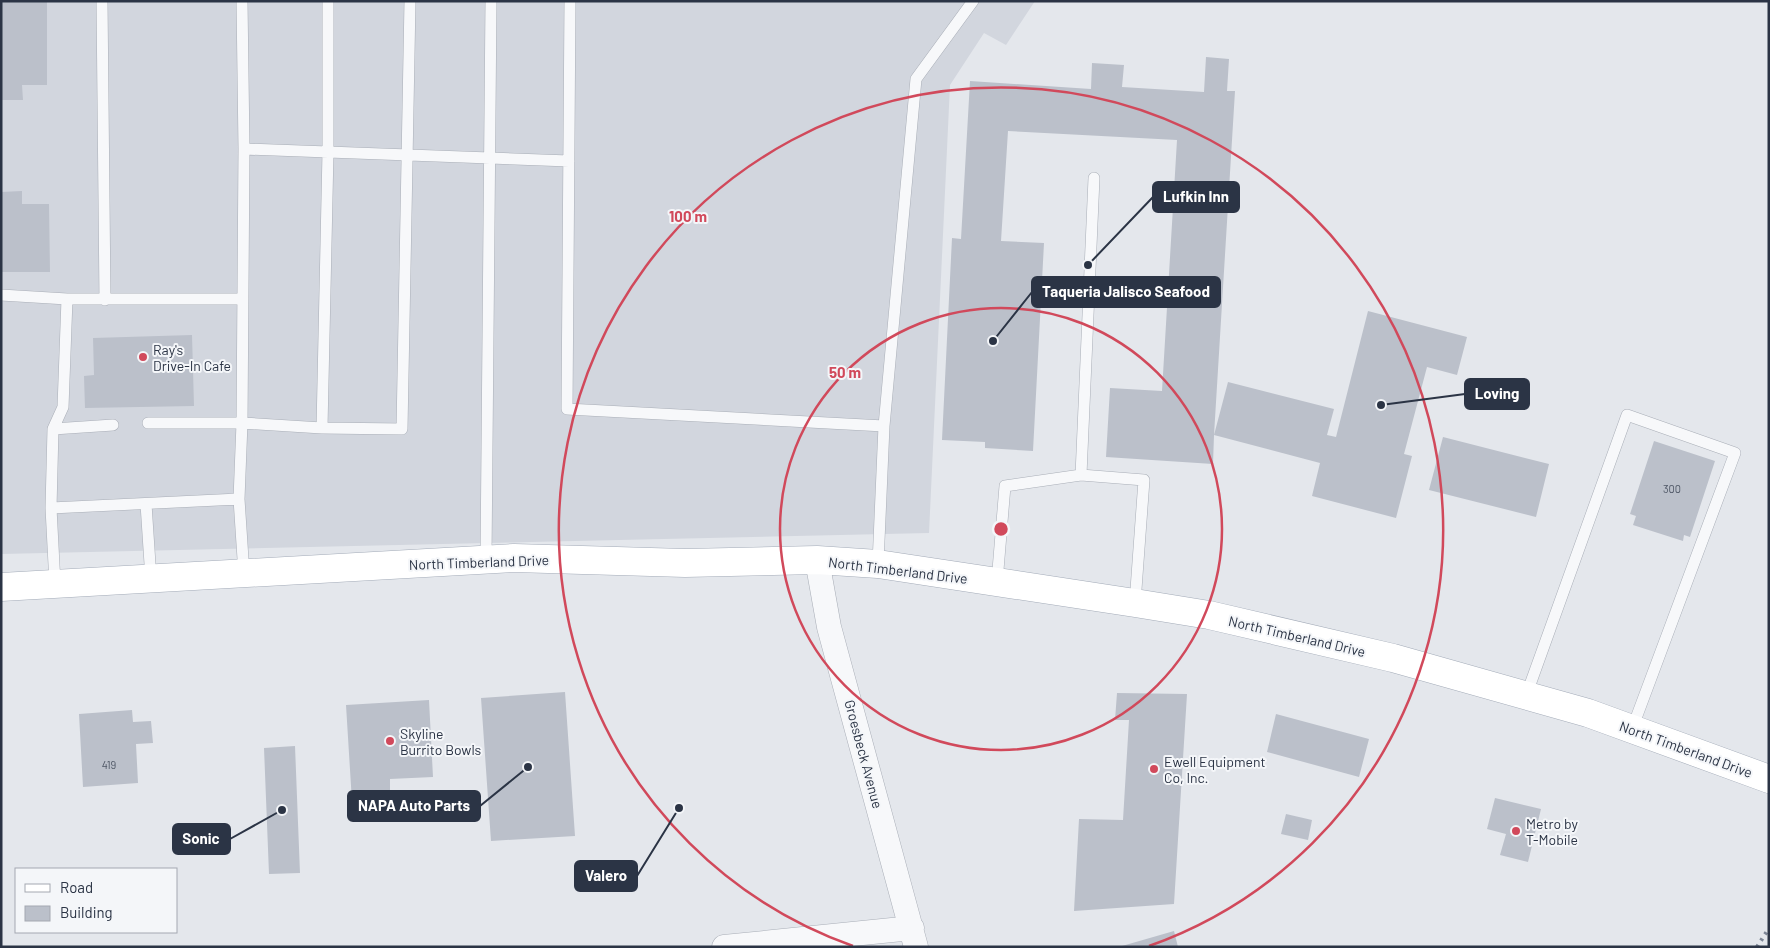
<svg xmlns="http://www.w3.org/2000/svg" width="1770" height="948" font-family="Barlow,sans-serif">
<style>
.built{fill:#d2d6de}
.building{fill:#bbc0ca}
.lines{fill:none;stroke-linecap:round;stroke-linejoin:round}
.service-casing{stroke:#a9aeb7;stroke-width:12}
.minor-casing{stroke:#a9aeb7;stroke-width:25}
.primary-casing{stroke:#a3abb8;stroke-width:29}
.service{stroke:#f7f8fa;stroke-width:11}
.minor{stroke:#f7f8fa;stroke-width:24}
.primary{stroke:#fff;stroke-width:28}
.rail{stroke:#7d8696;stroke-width:4;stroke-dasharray:2.5 5;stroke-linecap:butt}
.ring{fill:none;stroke:#d1495b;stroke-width:2.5}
.poi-dot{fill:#d1495b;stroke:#f4f6f9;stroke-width:2}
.labels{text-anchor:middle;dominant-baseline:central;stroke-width:4;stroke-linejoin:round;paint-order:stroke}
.number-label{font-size:11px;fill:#4f5766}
.poi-label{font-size:14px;fill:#2b3445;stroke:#f4f6f9;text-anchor:start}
.street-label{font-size:14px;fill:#2b3445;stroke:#f4f6f9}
.centre{fill:#d1495b;stroke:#f4f6f9;stroke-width:2.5}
.ring-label{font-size:15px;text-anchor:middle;font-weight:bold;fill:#d1495b;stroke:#f4f6f9;stroke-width:4;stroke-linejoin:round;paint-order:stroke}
.leader{fill:none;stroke:#2b3445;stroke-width:2}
.callout-dot{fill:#2b3445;stroke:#f4f6f9;stroke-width:2}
.callout{fill:#2b3445;stroke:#2b3445;stroke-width:2}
.callout-label{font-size:15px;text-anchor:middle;font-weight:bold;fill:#fff}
</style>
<rect width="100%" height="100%" fill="#e4e7ec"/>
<!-- built -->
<path class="built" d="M1,1H1035L1006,45L984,33L950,85L929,533L1,554Z"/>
<!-- building -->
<path class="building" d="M1,1H47V85H22L23,100H1Z
M1206,57L1229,59L1227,91H1235L1214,435L1228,382L1334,409L1327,435L1336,437L1368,311L1467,337L1457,375L1427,367L1404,454L1412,456L1396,518L1312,496L1320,463L1214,435L1213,464L1106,457L1110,388L1162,391L1177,140L1008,131L1001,241L1044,243L1033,451L985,448V442L942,440L952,238L961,239L970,81L1091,89L1092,63L1124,65L1122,87L1204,92Z
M22,191V204H49L50,272H1V192Z
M192,335L194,406L85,408L84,376L94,375L93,338Z
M1443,437L1549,464L1536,517L1429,490Z
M1654,441L1715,461L1690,537L1684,535L1683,541L1633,525L1636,516L1630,514Z
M565,692L575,836L491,841L481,698Z
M1117,693L1187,694L1174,904L1074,911L1079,819L1123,820L1129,720H1115Z
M429,700L433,777L390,779V800L352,802L346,705Z
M132,710L133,722L151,721L153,743L136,744L138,783L83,787L79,714Z
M1276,714L1369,739L1359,777L1267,752Z
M295,746L300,873L269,874L264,748Z
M1495,798L1541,809L1528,862L1500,855L1506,834L1487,829Z
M1286,814L1312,820L1308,840L1281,834Z
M1174,931L1178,947H1122V946Z"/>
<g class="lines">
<defs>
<path id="service" d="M102,1L105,300
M242,1L244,149
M570,1L567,409L884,426
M1094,178L1081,475L1144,480L1135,603
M1,295L67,299H243
M148,423H242L244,149L569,161
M322,428L328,152V1
M53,429L63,407L67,299
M239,499L244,574
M146,504L151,579
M51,508L239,499L242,423L322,428L402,429L410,1
M486,559L491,1
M878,564L884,426L916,79L973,1
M997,582L1005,486L1081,475
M55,584L51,508L53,429L113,425
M1526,696L1627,415L1735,453L1632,729"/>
<path id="minor" d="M817,560L829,627L916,947
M724,947L912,928"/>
<path id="primary" d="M1,587L514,558L685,563L817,560L878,564L1135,603L1209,615L1393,658L1588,713L1769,779"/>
</defs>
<!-- service casing -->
<use href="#service" class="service-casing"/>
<!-- minor casing -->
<use href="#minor" class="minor-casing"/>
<!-- primary casing -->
<use href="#primary" class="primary-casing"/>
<!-- service -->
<use href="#service" class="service"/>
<!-- minor -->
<use href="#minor" class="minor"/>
<!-- primary -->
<use href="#primary" class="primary"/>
<!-- rail -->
<path class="rail" d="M1757,947L1769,928"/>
</g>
<!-- distance rings -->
<g class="ring">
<circle cx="1001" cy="529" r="221"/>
<path d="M853 946A442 442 0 1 1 1149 946"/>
</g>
<!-- markers -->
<g class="poi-dot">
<circle cx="143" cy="357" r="5"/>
<circle cx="390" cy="741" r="5"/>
<circle cx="1154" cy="769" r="5"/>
<circle cx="1516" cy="831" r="5"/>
</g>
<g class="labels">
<!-- number labels -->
<g class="number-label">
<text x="1672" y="488">300</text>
<text x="109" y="764">419</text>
</g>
<!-- poi labels -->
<g class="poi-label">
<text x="153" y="349">Ray's<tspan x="153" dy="16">Drive-In Cafe</tspan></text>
<text x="400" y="733">Skyline<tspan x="400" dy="16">Burrito Bowls</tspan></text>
<text x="1164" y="761">Ewell Equipment<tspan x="1164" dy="16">Co, Inc.</tspan></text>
<text x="1526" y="823">Metro by<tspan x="1526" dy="16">T-Mobile</tspan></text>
</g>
<!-- street labels -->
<g class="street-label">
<text transform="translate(479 562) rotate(-2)">North Timberland Drive</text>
<text transform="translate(898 570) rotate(7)">North Timberland Drive</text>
<text transform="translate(1297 636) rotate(13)">North Timberland Drive</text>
<text transform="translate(1686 749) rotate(20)">North Timberland Drive</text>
<text transform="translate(864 754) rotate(75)">Groesbeck Avenue</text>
</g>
</g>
<circle cx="1001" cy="529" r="8" class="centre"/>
<g class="ring-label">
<text x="688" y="222">100 m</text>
<text x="845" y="378">50 m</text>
</g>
<!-- callouts -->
<path class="leader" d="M1088 265L1153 197M993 341L1032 292M1381 405L1465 394M528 767L480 806M282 810L230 839M679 808L637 876"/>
<g class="callout-dot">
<circle cx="1088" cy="265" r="5"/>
<circle cx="993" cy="341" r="5"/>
<circle cx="1381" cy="405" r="5"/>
<circle cx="528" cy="767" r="5"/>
<circle cx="282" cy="810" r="5"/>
<circle cx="679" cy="808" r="5"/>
</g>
<g class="callout">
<rect x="1153" y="182" width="86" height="30" rx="5"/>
<rect x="1032" y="277" width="188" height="30" rx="5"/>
<rect x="1465" y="379" width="64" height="30" rx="5"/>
<rect x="348" y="791" width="132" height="30" rx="5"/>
<rect x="173" y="824" width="57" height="30" rx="5"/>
<rect x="575" y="861" width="62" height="30" rx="5"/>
</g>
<g class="callout-label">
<text x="1196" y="202">Lufkin Inn</text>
<text x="1126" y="297">Taqueria Jalisco Seafood</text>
<text x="1497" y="399">Loving</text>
<text x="414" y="811">NAPA Auto Parts</text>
<text x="201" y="844">Sonic</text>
<text x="606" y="881">Valero</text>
</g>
<!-- border -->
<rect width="1770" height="948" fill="none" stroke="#2b3445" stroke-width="5"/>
<!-- legend -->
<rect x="15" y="868" width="162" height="65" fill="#f4f6f9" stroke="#a4a8b1"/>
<rect x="25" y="884" width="25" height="8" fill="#ffffff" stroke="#a4a8b1"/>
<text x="60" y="893" font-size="15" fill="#2b3445">Road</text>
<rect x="25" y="906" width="25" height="15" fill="#bbc0ca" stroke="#a4a8b1"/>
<text x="60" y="918" font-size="15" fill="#2b3445">Building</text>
</svg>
